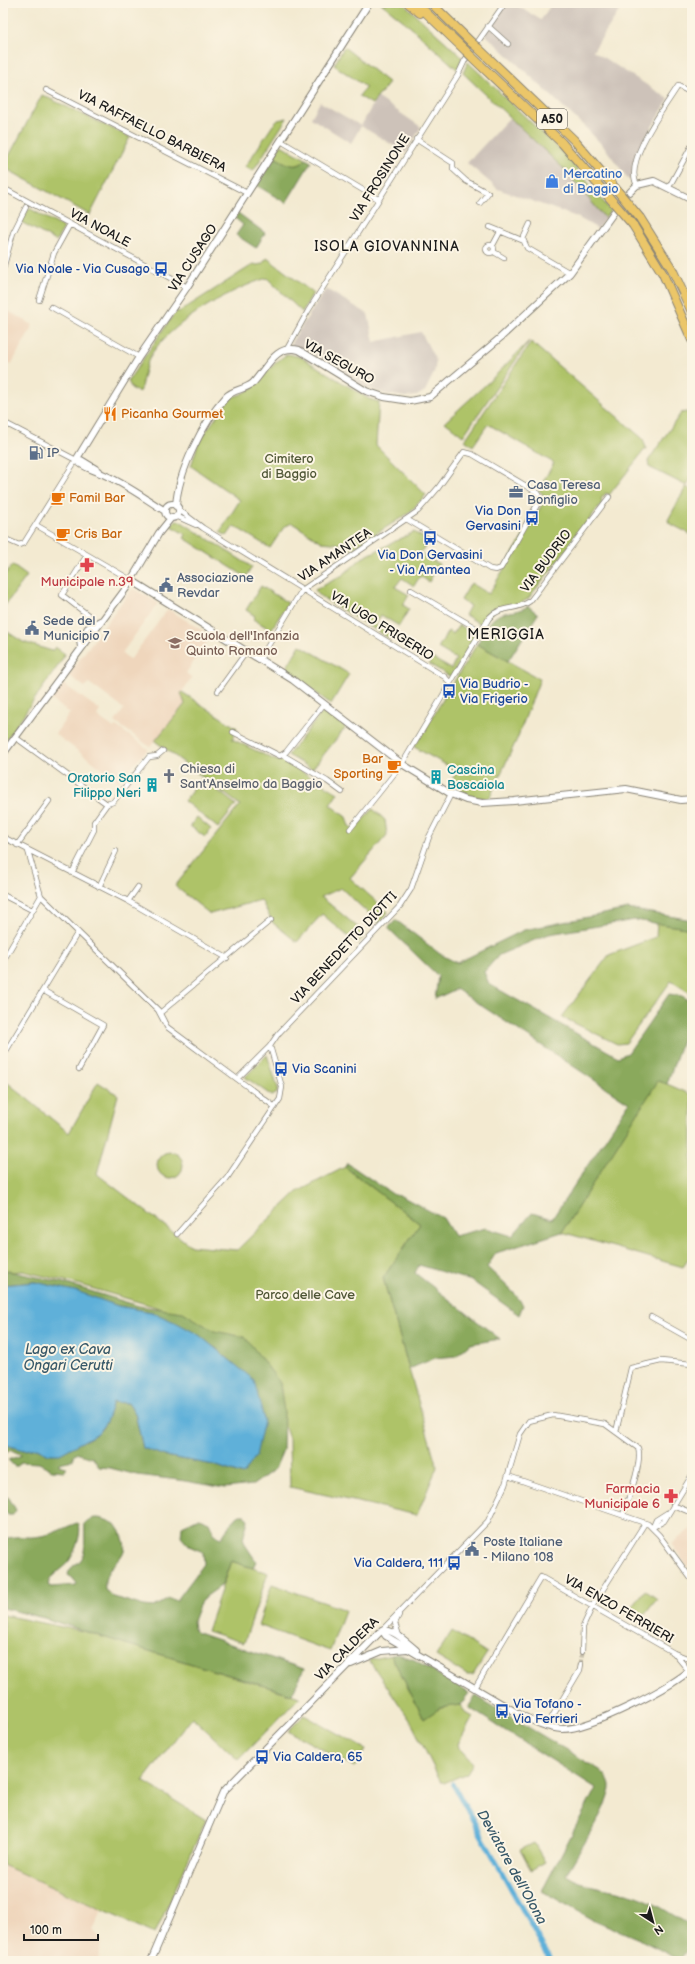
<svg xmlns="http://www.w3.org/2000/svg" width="695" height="1964" font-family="'Balsamiq Sans',sans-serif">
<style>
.built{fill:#efd6bc}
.industrial{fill:#cdc2b9}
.green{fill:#aec367;stroke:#657042}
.forest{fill:#8aa95c;stroke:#53623c}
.water{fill:#5eb0d9;stroke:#3d667a}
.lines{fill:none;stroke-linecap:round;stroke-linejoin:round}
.canal{stroke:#5eb0d9;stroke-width:5}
.minor-tunnel{stroke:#c8c1ad;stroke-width:4.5;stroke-dasharray:4.5 2;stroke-linecap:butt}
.minor-casing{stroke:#888376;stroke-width:6}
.tertiary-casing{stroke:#888376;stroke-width:8}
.motorway-casing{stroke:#888376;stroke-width:10}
.minor{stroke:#fff;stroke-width:4.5}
.tertiary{stroke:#fff;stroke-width:6}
.motorway{stroke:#ebc669;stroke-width:8}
.motorway-bridge-casing{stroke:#888376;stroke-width:10;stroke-linecap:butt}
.motorway-bridge{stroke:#ebc669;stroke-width:8}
.labels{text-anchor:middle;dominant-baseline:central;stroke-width:4;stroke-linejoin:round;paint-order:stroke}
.shield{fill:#fcf5e5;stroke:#5f5d58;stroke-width:1}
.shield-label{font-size:12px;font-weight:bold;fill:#1c1c1c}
.street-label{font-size:13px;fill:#1c1c1c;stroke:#fcf5e5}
.shop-label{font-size:13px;fill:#366cbe;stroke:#fcf5e5;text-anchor:start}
.transit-label{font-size:13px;fill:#164399;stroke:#fcf5e5;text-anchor:start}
.food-label{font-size:13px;fill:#c56008;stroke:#fcf5e5;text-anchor:start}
.service-label{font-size:13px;fill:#4e5e75;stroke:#fcf5e5;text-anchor:start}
.park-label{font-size:13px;fill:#4f5636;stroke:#fcf5e5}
.health-label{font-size:13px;fill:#be3a42;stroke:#fcf5e5}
.education-label{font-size:13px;fill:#785e54;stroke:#fcf5e5;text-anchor:start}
.worship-label{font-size:13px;fill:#5b616d;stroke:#fcf5e5;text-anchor:start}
.culture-label{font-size:13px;fill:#0d838f;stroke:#fcf5e5;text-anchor:start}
.neighbourhood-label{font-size:14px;letter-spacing:1px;fill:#1c1c1c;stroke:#fcf5e5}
.water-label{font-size:14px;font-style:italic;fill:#365768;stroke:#fcf5e5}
</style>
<rect width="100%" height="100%" fill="#fcf5e5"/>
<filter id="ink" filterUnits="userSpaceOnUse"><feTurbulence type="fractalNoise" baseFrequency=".025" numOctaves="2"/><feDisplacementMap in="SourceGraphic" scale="8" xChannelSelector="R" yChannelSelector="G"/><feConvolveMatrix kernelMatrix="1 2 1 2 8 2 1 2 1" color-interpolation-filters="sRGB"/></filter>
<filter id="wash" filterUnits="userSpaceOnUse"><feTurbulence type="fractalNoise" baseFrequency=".012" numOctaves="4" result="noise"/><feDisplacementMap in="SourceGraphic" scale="16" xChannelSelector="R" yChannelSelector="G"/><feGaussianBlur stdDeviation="0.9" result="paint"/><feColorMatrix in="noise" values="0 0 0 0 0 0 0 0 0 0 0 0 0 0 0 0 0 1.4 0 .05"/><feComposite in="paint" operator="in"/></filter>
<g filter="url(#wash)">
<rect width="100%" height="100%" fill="#f3ead1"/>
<!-- built -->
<path class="built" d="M3,308L33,325L11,365L3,360Z
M134,589L158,603L122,653L130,660L168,609L211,636L186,673L192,678L181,693L185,704L150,747L115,722L124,709L89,683L85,687L68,675L130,591Z
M62,683L100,710L97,716L114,728L116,726L148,749L119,781L55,734L70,713L50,699Z
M692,1528V1572L671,1544Z
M3,1865L102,1910L93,1930L101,1939L99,1961H3Z"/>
<!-- industrial -->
<path class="industrial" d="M507,3H513L541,20L552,3H613L621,8L593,51L669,99L636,153L632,176L629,180L605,148L588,130L485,34Z
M377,97L421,127L406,153L361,126L351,143L311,118L320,102L361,126Z
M510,117L564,169L592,201L605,218L598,229L577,217L498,189L467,163Z
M326,289L368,314L374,342L421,332L436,361L434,373L425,391L417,396L406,397L385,394L365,387L352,381L310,352L291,346L292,341Z"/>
<!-- green -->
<path class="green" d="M381,3H403L462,57L458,70L406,23Z
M344,47L389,83L372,104L359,96L366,87L334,65Z
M468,62L568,158L611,211L605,218L564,169L463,73Z
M42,95L130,137L90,215L3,167Z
M287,118L253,171L245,167L273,125L278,120Z
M281,145L306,159C296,172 285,162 274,157Z
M29,208L64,228L56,241L21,222Z
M267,258L313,293L302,312L267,278C231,289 178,319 155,349C146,360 143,378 140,392L132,389L128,381L176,311L179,312L254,264L257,265L262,264Z
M529,341L463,436L445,422L495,376Z
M531,342L643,439L646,448L609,495L606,493L601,499L602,503L528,599L519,604L494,610L482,625L465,615L470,606L461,600L471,583L489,594L543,503V494L538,490L554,463L488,424L473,446L465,440Z
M288,354L301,357L369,399L379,402L376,445L426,495L409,513L350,550L341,544L322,542L292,523L284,527L270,548L234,526L227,536L220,532L240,500L191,466L199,441L231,397C260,392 265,366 288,354Z
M687,412L692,415V475L687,486L649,467L648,461L681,413Z
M686,487L692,490V535L669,523L668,520Z
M176,521H180L252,567L246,577L184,538L186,535L170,525Z
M414,532L429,541L420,553L439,564L429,582L420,576L414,586L402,578L395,587L409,595L403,605L409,609L399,626L381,615L375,625L394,636L392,640L320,596L315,590L343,575L362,558Z
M12,565L27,576L3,608V577Z
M261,586L288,603L271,630L253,619L255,616L246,610Z
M459,625L476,635L451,677L429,664L432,658L451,669L456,659L438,648L448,631L453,634Z
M3,629L23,642L52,651L55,647L65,654L60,663L3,744Z
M477,644L540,679L517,739L489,799L463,795L448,788L457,771L414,747Z
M300,645L349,674L331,704L285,670Z
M182,692L237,728L232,739L275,760L286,762L338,793L330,805L346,817L349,826L354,829L373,809L385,820L387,835L350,878L388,912L379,923L341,888L321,897L366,934L357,944L322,914L297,942L273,923L261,900L210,914L175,886L240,805L155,741L185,704L181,693Z
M324,710L346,727L312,769L288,755Z
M202,778L236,805L218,828L184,801Z
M197,817L211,829L205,837L190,826Z
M657,923L692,929V994L671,981L626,1043L617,1044L562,1017L609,955L656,937Z
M267,1055L278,1088L277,1093L272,1096L245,1077Z
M3,1079L69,1133L98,1082L118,1095L97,1174L191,1246L237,1250L297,1192L345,1167L420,1224L383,1278L437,1467L417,1515L290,1487L289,1439L275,1399L187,1316L70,1282L22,1271L3,1273Z
M658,1080L692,1095V1254L683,1267L562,1232Z
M157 1165a13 13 0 1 1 26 0a13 13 0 1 1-26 0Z
M231,1561L268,1573L244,1643L207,1631Z
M272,1584L345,1610L330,1651L258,1625Z
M645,1590L657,1599L638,1623L627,1615Z
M3,1615L87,1632L300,1697L238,1760L192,1717L143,1781L206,1820L155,1934L3,1865Z
M452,1631L487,1653L473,1675H467L436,1656Z
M391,1655L424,1719C436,1709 445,1705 460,1705L466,1713L473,1717L458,1744L459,1748L473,1763L467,1773L444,1783L440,1780L410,1720L369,1660Z
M304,1715L366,1749L355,1767L288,1731Z
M534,1843L545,1862L531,1870L520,1850Z"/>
<!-- forest -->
<path class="forest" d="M274,157C285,162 296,172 306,159L311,162L286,203L256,185Z
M238,213L265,233L256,248L236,235L243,225L235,218Z
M528,606L538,614L508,661L477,644C484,633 490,615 505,613C514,611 520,611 528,606Z
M628,909L692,920V929L635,920L549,934L499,955L484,972L489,984L618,1057L628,1053L669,994L682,996L692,1002V1018L685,1032L667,1084L658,1081L562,1232L496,1253L487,1267L516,1295L523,1305L519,1315L472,1281L419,1265L415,1273L500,1339L470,1344L456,1356L435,1358L409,1369L383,1278L420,1224L345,1167L347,1163L394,1195L401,1196L443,1218L454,1236L486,1228L512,1236L532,1213L552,1219L629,1103L456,989L435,999L438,976L388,928L396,920L440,954L457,963L524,930Z
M3,1270L61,1282L139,1306L183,1312L214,1331L245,1337L280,1383L284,1412L283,1450L275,1469L253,1485L225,1488L179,1480L137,1475L110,1468L99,1467L93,1458L76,1453L73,1455V1460L59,1463V1465L65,1467V1471L52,1470L39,1463L21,1462L18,1466H14L8,1460L22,1455L11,1450L6,1453L3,1452V1444L24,1450L37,1448L49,1454C65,1448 84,1443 98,1433C106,1426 109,1412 113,1402L128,1403L135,1413L143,1448L165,1456L214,1465L243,1475L233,1363L216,1348L152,1312L118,1306L35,1282L3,1285Z
M5,1496L9,1498L16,1510L13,1515H8L3,1510V1497Z
M240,1515H245L248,1520L243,1539L246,1546L256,1561L253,1568L231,1561L222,1585L201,1600L193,1621L194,1629L198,1633L304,1669L292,1694L106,1638L44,1618L3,1608V1540C15,1534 27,1539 41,1536C54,1534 65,1527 77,1523L79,1524C82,1534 75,1552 69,1561C63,1569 50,1574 48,1585L51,1587L76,1585L77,1583L68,1575C69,1565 81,1564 83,1556C86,1546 84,1533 85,1523C94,1514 105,1519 115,1524C143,1562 101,1557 105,1590L114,1597L144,1606L154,1607L169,1599L177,1600L204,1564L203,1552L189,1546L181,1537L182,1526L199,1518L209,1522L214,1533L220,1538L222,1537L234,1519Z
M398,1654L415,1660L469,1693L460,1705L440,1708L424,1719L391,1655Z
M476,1696L600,1770C605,1774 609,1779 610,1785C611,1805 576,1855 566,1875C588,1889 613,1888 637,1896C655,1902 675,1917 692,1926V1942L680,1960L639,1939L592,1919L542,1891L596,1788L471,1709L469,1706Z"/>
<!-- water -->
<path class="water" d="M35,1282L79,1292L118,1306L152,1312L179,1324L199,1335L254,1380L264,1420L256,1456L243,1475L214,1465L165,1456L143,1448L135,1413L128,1403L113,1402L106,1422L98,1433L60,1454H49L37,1448L24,1450L3,1444V1285Z"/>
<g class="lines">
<!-- canal -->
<path class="canal" d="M453,1784L551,1961"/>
</g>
</g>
<g filter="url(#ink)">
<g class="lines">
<!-- minor-tunnel -->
<path class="minor-tunnel" d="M581,1664L582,1652"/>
<defs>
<path id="minor" d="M488,26L508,44
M46,90L247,193
M416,139L453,163V169L466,181L488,193L480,203
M281,141L378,199
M637,185C623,161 665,107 678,86L692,93
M669,187L692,145
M3,188L187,287
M530,224L523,239L527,248L570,273
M490,227L524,241
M486 249a4 4 0 1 1 8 0a4 4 0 1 1-8 0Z
M493,245L500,232
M494,252L504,258
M3,269L13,233L26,207
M39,300L54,253L70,224
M51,307L139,357
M287,349L308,311L458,75L465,60L505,3
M3,422L76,460L24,543L19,545L3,538
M178,509L203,528L445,677L450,683
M176,516L196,525
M36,525L131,580
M87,555L62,595L88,615L94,625
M411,590L481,631
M260,659L302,590L418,511L438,488L464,452L472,454L538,493L541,498L501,568L496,570L490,569L408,520
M218,691L247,651
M233,732L280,756L286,752L324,704
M15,737L107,804
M283,755L327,781L342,792
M350,829L402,764L489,618C500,605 517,611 530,601L609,497
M3,837L128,901L227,958
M17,845L49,801
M28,851L41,896L158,1010L167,1027L275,1107
M72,873L94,830V822L107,804L113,802L149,757L157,756L163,751
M99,887L116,851
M3,895L32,910
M128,901L138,887
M3,961L41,896
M44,991L103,1025L79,1069
M160,1013L271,920
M3,1056L78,932
M237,1079L270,1046L278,1034L400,906L411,889L429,837L451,794
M177,1234L227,1178L280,1099L282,1087L270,1046
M651,1317L692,1340
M616,1432L631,1368L661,1361L692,1364
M508,1476L648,1524L659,1535L692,1580
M673,1505L692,1513
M653,1527L664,1521L692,1475
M653,1527L656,1520L667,1513
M399,1615L395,1623L399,1636
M382,1630L488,1521L505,1485L520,1434L529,1421L553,1415L605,1424L638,1448C643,1462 628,1500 623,1515
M582,1652L583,1627L593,1605L645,1523
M674,1653L689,1671
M475,1688L541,1577L674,1653L692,1660
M546,1727L580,1670L581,1664"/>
<path id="tertiary" d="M630,192L637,185L654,181L692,200
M76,460L139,357L187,287L369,3
M76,460C82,467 92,469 100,473C123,482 144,498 165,511
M76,460H81L99,471
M165 511a7 7 0 1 1 14 0a7 7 0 1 1-14 0Z
M176,506C178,472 203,422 226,397C233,389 245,390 253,383C267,368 275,344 299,350L366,391L384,397L410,401L430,397L500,338L570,273L614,212
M131,580L293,680L402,764L451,794L466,800L482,803L514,801L626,789L681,800L692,799
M81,647L80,640L88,628L100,621
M3,754L127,587L159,533L171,518
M382,1630L386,1636L519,1714C533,1721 546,1728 563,1729C589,1729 674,1687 692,1668
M382,1630C394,1629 407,1643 416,1650
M351,1664L382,1651L407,1649
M151,1961L223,1792L382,1630"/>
<path id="motorway" d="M408,3L420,13
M416,3L466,51
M431,3L472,43
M478,48L574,140L621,195
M472,57L562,143L614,203
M640,218L672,269L692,312
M633,225L663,274L692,340"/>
</defs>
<!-- minor casing -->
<use href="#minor" class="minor-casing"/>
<!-- tertiary casing -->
<use href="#tertiary" class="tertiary-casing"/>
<!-- motorway casing -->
<use href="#motorway" class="motorway-casing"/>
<!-- minor -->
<use href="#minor" class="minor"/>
<!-- tertiary -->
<use href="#tertiary" class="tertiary"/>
<!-- motorway -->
<use href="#motorway" class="motorway"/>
<defs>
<path id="motorway-bridge" d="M472,43L478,48
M466,51L472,57
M621,195L640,218
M614,203L633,225"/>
</defs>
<!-- motorway-bridge casing -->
<use href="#motorway-bridge" class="motorway-bridge-casing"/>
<!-- motorway-bridge -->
<use href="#motorway-bridge" class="motorway-bridge"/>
</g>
</g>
<!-- icons -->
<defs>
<symbol id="shop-bare" viewBox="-9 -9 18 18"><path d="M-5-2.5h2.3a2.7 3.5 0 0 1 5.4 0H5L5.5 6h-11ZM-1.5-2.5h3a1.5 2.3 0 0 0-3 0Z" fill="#3f7fe0" stroke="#fcf5e5" stroke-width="2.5" paint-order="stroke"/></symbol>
<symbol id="bus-bare" viewBox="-9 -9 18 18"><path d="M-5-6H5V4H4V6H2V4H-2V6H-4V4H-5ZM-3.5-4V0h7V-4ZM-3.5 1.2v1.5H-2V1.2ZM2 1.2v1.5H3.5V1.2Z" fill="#1a4fb4" stroke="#fcf5e5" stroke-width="2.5" paint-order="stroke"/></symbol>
<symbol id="restaurant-bare" viewBox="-9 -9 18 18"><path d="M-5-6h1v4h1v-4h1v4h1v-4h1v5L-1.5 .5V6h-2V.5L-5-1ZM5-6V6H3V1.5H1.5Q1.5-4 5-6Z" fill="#e8710a" stroke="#fcf5e5" stroke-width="2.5" paint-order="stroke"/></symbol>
<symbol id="fuel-bare" viewBox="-9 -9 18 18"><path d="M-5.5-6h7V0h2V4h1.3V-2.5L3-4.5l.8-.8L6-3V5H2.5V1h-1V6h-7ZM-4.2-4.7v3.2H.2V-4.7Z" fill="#5c6f8a" stroke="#fcf5e5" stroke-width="2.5" paint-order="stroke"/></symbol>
<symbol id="office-bare" viewBox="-9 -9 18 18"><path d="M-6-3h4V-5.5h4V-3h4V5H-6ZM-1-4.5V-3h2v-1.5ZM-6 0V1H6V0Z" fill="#5c6f8a" stroke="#fcf5e5" stroke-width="2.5" paint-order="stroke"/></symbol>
<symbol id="cafe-bare" viewBox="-9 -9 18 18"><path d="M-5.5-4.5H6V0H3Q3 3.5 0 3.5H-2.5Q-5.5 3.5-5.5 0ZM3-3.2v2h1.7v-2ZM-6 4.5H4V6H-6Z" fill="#e8710a" stroke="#fcf5e5" stroke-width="2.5" paint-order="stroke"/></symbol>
<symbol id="pharmacy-bare" viewBox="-9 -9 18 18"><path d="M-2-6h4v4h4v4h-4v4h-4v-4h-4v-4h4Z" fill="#e0444e" stroke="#fcf5e5" stroke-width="2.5" paint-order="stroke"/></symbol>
<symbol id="civic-bare" viewBox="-9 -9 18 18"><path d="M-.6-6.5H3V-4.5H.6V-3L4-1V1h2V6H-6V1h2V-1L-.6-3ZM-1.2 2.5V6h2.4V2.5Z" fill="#5c6f8a" stroke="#fcf5e5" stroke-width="2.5" paint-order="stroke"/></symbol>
<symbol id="school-bare" viewBox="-9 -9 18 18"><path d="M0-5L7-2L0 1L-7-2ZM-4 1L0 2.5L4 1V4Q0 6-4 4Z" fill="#8d6e63" stroke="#fcf5e5" stroke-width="2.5" paint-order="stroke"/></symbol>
<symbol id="church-bare" viewBox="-9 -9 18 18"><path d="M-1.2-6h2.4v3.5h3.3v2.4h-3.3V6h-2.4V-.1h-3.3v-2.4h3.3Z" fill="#6b7280" stroke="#fcf5e5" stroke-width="2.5" paint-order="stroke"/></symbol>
<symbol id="building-bare" viewBox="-9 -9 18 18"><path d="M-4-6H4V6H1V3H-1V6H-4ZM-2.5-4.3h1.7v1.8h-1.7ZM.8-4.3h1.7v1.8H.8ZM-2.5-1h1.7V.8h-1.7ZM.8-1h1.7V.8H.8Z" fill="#0f9aa8" stroke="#fcf5e5" stroke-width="2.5" paint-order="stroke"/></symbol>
</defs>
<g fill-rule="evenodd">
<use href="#shop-bare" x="542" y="171" width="20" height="20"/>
<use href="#bus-bare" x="151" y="259" width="20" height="20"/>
<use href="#restaurant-bare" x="100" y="404" width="20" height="20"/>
<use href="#fuel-bare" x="26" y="443" width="20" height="20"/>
<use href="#office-bare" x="506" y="482" width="20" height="20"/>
<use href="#cafe-bare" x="48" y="488" width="20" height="20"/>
<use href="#bus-bare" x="522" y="508" width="20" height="20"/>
<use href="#cafe-bare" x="53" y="524" width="20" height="20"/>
<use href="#bus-bare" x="420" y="528" width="20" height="20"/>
<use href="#pharmacy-bare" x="77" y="555" width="20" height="20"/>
<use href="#civic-bare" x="156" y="575" width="20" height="20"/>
<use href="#civic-bare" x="22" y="618" width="20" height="20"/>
<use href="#school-bare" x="165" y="633" width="20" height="20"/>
<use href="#bus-bare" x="439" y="681" width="20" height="20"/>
<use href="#cafe-bare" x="384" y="756" width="20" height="20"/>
<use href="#church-bare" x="159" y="766" width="20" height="20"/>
<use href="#building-bare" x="426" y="767" width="20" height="20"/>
<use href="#building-bare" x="142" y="775" width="20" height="20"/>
<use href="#bus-bare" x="271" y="1059" width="20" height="20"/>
<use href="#pharmacy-bare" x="661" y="1486" width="20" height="20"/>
<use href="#civic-bare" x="462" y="1539" width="20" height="20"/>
<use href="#bus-bare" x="444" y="1553" width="20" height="20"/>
<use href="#bus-bare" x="492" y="1701" width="20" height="20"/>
<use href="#bus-bare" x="252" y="1747" width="20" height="20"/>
</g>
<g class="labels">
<!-- shield labels -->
<rect class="shield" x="537" y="109" width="30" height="20" rx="3"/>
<g class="shield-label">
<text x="552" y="119">A50</text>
</g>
<!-- street labels -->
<g class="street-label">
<text transform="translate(152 131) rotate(27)">VIA RAFFAELLO BARBIERA</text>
<text transform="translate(380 178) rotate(-58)">VIA FROSINONE</text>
<text transform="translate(100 228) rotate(28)">VIA NOALE</text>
<text transform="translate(193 258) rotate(-57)">VIA CUSAGO</text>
<text transform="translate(339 362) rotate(29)">VIA SEGURO</text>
<text transform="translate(335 555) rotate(-34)">VIA AMANTEA</text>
<text transform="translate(546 561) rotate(-53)">VIA BUDRIO</text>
<text transform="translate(382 626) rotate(32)">VIA UGO FRIGERIO</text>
<text transform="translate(344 948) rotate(-47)">VIA BENEDETTO DIOTTI</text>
<text transform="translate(619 1609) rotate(30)">VIA ENZO FERRIERI</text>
<text transform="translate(347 1649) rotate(-45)">VIA CALDERA</text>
</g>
<!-- shop labels -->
<g class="shop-label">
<text x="563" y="174">Mercatino<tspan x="563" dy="15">di Baggio</tspan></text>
</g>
<!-- transit labels -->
<g class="transit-label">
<text x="150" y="269" text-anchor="end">Via Noale - Via Cusago</text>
<text x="521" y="511" text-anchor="end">Via Don<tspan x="521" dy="15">Gervasini</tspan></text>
<text x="430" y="555" text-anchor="middle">Via Don Gervasini<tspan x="430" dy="15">- Via Amantea</tspan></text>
<text x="460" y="684">Via Budrio -<tspan x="460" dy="15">Via Frigerio</tspan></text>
<text x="292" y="1069">Via Scanini</text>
<text x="443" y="1563" text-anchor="end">Via Caldera, 111</text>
<text x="513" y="1704">Via Tofano -<tspan x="513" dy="15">Via Ferrieri</tspan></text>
<text x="273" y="1757">Via Caldera, 65</text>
</g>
<!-- food labels -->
<g class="food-label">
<text x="121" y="414">Picanha Gourmet</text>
<text x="69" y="498">Famil Bar</text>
<text x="74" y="534">Cris Bar</text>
<text x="383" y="759" text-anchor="end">Bar<tspan x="383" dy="15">Sporting</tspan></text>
</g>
<!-- service labels -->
<g class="service-label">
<text x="47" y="453">IP</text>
<text x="527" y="485">Casa Teresa<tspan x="527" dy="15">Bonfiglio</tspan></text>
<text x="177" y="578">Associazione<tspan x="177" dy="15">Revdar</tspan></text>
<text x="43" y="621">Sede del<tspan x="43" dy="15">Municipio 7</tspan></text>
<text x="483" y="1542">Poste Italiane<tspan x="483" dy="15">- Milano 108</tspan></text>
</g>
<!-- park labels -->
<g class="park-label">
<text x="289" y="459">Cimitero<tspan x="289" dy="15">di Baggio</tspan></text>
<text x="305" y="1295">Parco delle Cave</text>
</g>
<!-- health labels -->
<g class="health-label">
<text x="87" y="582">Municipale n.39</text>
<text x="660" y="1489" text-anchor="end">Farmacia<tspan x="660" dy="15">Municipale 6</tspan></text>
</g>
<!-- education labels -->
<g class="education-label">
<text x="186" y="636">Scuola dell'Infanzia<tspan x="186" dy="15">Quinto Romano</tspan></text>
</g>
<!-- worship labels -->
<g class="worship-label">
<text x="180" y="769">Chiesa di<tspan x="180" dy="15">Sant'Anselmo da Baggio</tspan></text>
</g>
<!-- culture labels -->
<g class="culture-label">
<text x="447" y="770">Cascina<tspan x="447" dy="15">Boscaiola</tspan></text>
<text x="141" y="778" text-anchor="end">Oratorio San<tspan x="141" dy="15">Filippo Neri</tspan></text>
</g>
<!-- neighbourhood labels -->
<g class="neighbourhood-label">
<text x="387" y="246">ISOLA GIOVANNINA</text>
<text x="506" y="634">MERIGGIA</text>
</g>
<!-- water labels -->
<g class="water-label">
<text x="68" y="1349">Lago ex Cava<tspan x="68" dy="16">Ongari Cerutti</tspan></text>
<text transform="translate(512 1867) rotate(61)">Deviatore dell'Olona</text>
</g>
</g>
<!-- margin -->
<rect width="695" height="1964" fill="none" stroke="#fcf5e5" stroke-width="16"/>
<!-- north arrow -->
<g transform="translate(653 1922) rotate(144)" stroke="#fcf5e5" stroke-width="3" paint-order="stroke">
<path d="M0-3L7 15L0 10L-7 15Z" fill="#1c1c1c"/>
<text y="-6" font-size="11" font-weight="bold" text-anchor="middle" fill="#1c1c1c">N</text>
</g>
<!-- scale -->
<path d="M24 1934v6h74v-6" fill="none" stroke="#1c1c1c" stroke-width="2"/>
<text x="30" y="1934" font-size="12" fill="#1c1c1c" stroke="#fcf5e5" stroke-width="3" paint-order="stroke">100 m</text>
</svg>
